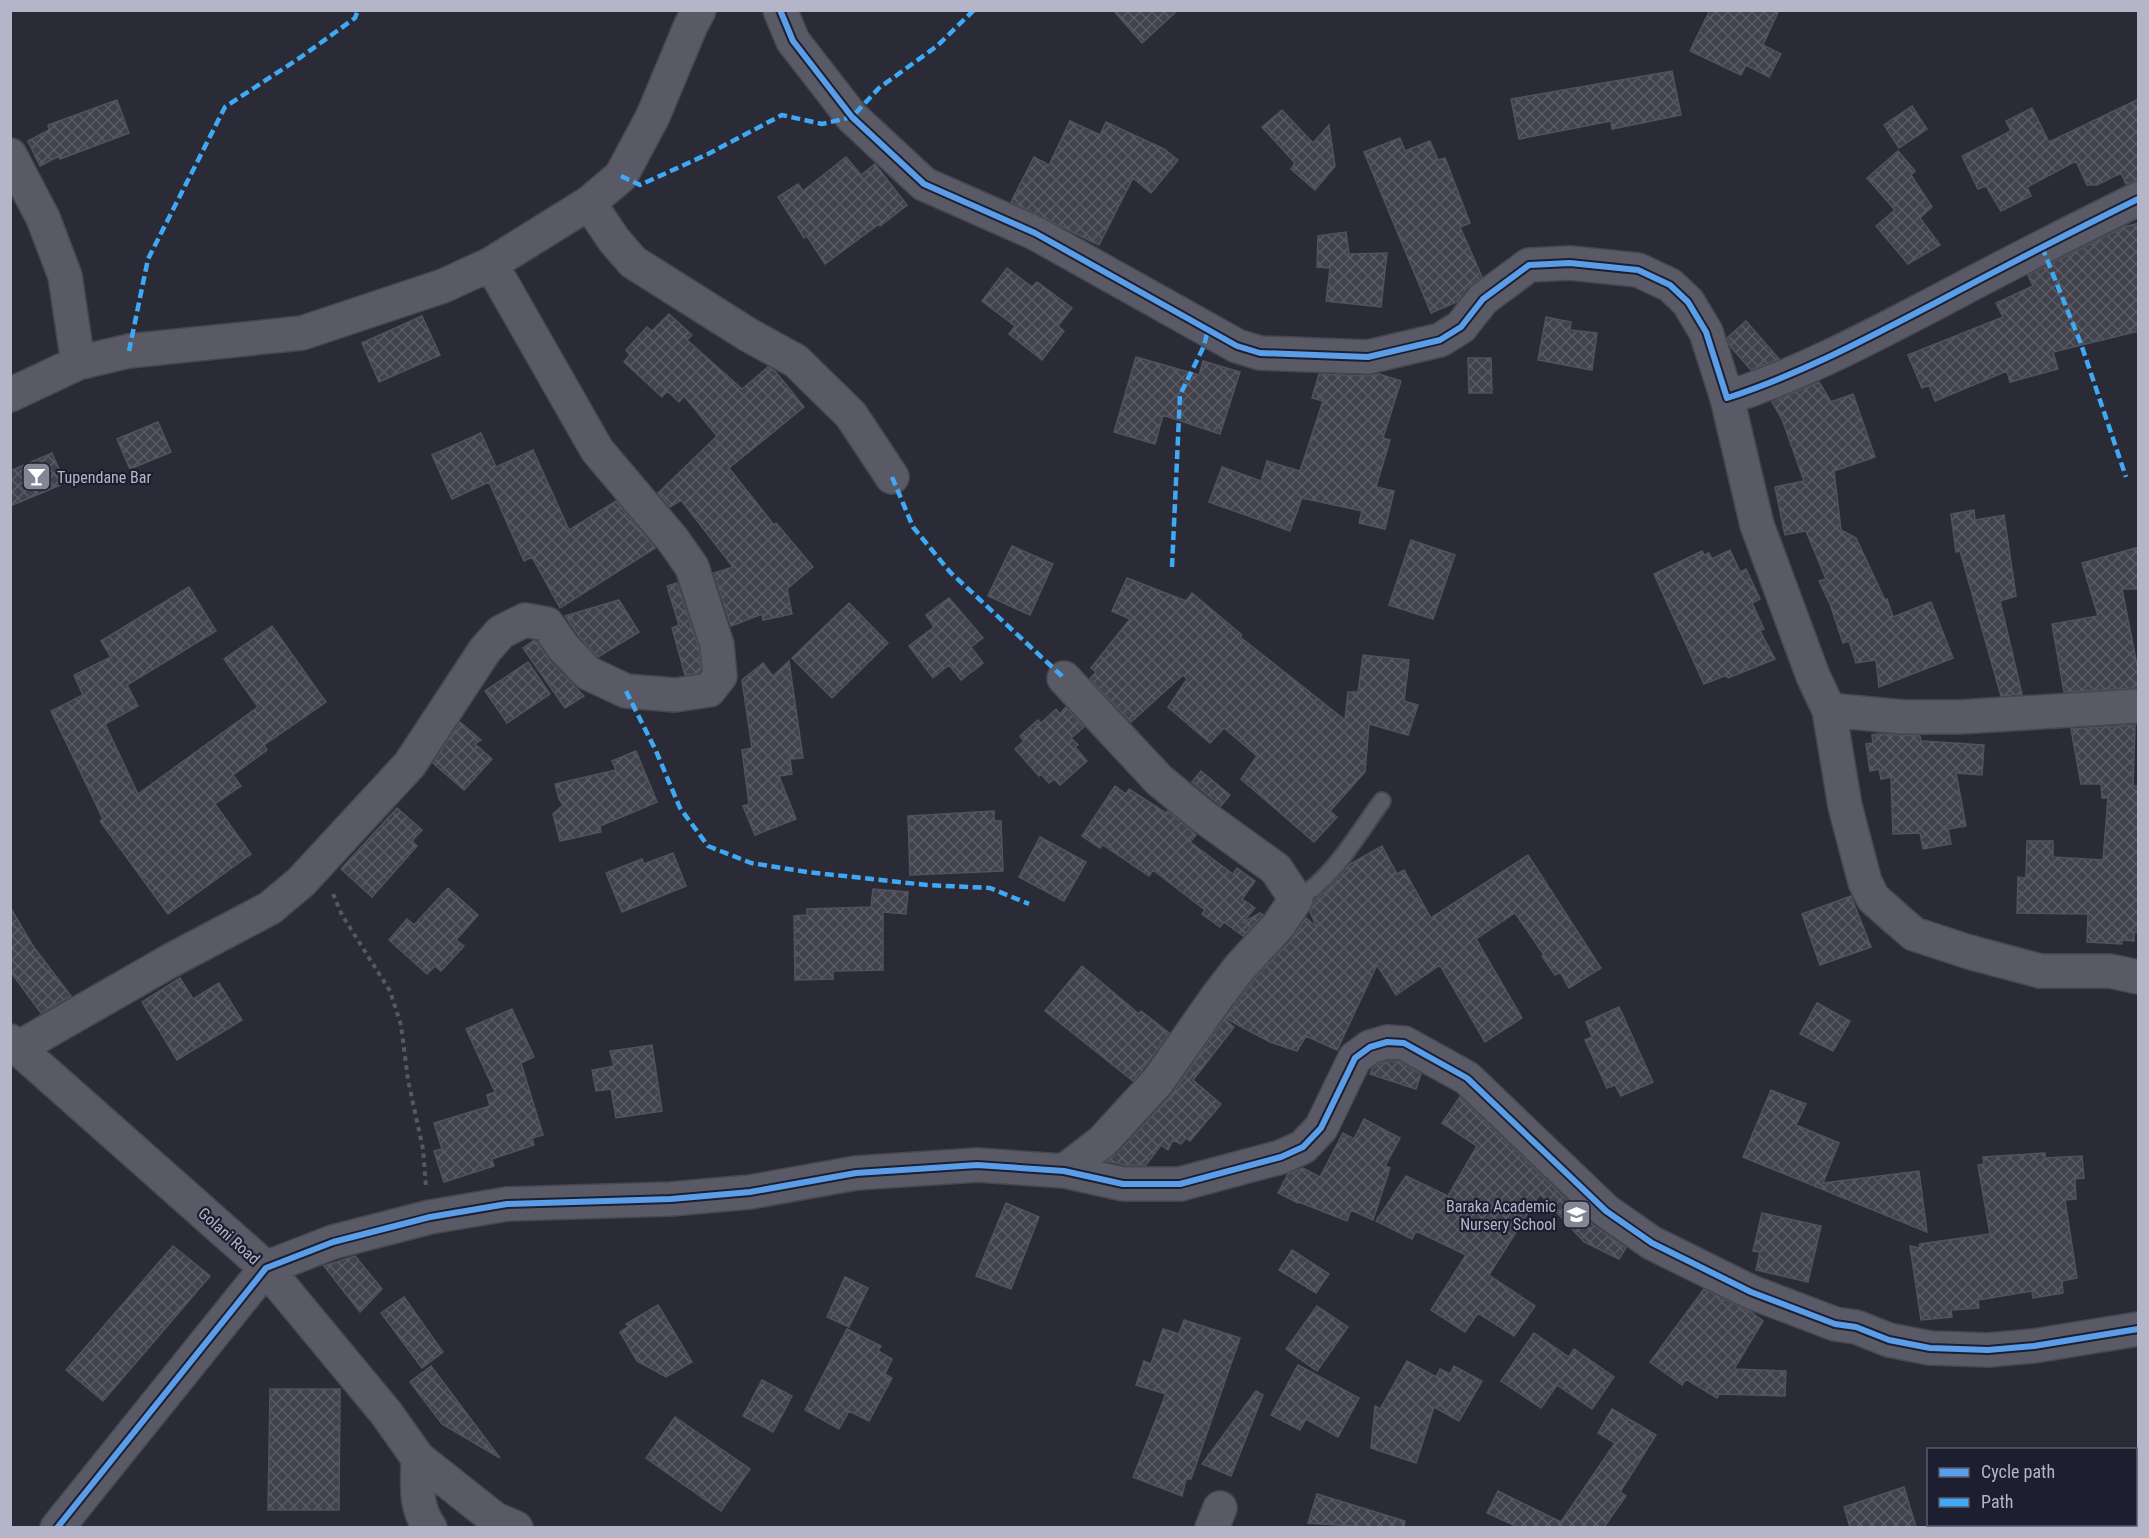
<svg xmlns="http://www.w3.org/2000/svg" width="2149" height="1538" font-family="'Roboto Condensed',sans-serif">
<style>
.building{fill:url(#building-cross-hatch);stroke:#52525e;stroke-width:1.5}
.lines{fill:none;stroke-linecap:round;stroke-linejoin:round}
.lane-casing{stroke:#464750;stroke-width:20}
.street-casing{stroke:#464750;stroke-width:36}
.path{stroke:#575962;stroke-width:4;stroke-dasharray:4.5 4.5;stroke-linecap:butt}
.lane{stroke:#595a65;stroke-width:16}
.street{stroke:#595a65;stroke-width:33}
.quiet{stroke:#3fa9f5;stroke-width:4.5;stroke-dasharray:9 4.5;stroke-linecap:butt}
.cycleway-casing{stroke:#1d1f31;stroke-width:10}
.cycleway{stroke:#5a9eea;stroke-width:6}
.labels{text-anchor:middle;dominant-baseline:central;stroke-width:4.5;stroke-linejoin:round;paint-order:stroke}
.poi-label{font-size:16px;fill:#b4b5c8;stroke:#1d1f31;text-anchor:start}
.street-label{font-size:16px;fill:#b4b5c8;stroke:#1d1f31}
</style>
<defs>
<pattern id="building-cross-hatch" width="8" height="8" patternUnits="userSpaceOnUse" patternTransform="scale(1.5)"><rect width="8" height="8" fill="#41424c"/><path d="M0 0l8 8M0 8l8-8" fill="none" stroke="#5a5b64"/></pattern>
</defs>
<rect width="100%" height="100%" fill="#2a2b36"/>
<!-- building -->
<path class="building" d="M1113,10H1178L1142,43Z
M1710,10H1779L1763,45L1781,54L1769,77L1746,65L1741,75L1690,51Z
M1672,71L1681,115L1612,129L1611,121L1519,139L1511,99Z
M2139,99V180L2126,184L2121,173L2097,185H2087L2076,161L2027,187L2031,196L2001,211L1986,186L1978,189L1962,156L2011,131L2006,121L2032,108L2049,142Z
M117,100L129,133L60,159L59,156L40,166L28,141L49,130L48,125Z
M1912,106L1927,129L1899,148L1884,125Z
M1282,110L1313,143L1329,125L1335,166L1315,190L1291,169L1295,163L1262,127Z
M1070,121L1100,135L1106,122L1164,149L1178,160L1151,193L1133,178L1099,245L1011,202L1034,157L1049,165Z
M1400,138L1405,151L1430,141L1438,160L1445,158L1470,223L1460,227L1482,277L1468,287L1457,302L1431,313L1364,152Z
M1898,151L1915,171L1911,175L1932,207L1920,218L1940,245L1908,264L1876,226L1895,210L1867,178Z
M846,157L861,175L875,164L907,205L880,226L879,224L825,264L807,236L804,238L778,197L798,184L803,191Z
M2139,223V331L2053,352L2058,369L2010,382L2007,371L1935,401L1929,385L1922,388L1908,355L2003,317L1996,303L2033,286L2028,275L2124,227Z
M1346,232L1349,254L1387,253L1381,307L1326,301L1330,268L1317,267L1318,236Z
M1007,268L1032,287L1037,282L1072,308L1058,326L1064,331L1042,360L1009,334L1015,326L982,301Z
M669,314L692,335L687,340L742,389L768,367L775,371L804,407L729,468L774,525L776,523L813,567L787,589L792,614L763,620L762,614L731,626L714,573L733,567L681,500L670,507L658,493L717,436L684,396L679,402L667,391L662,397L624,362L630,355L626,350L647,327L652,331Z
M422,316L440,355L379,382L362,343Z
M1546,317L1571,322L1570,330L1597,333L1592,370L1538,360Z
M1746,321L1779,359L1751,370L1731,347L1727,338Z
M1136,357L1199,375L1203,361L1240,372L1220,434L1163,415L1155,444L1114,432Z
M1468,358H1491L1492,393H1469Z
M1319,374L1368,376L1379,374L1401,381L1383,438L1390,440L1376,487L1394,491L1385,529L1359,523L1362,511L1302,498L1290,531L1209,502L1222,467L1261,481L1267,461L1300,471L1323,401L1312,398Z
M1819,382L1831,402L1853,394L1875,457L1834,471L1841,530L1856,538L1885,600L1887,599L1893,617L1931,602L1953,658L1879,687L1876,660L1856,663L1849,641L1843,643L1830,604L1819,581L1826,579L1806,531L1785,535L1775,487L1804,481L1782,419L1772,402Z
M158,422L171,452L130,469L117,439Z
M481,433L496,467L533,450L569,530L616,501L655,548L560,608L532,557L524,561L489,482L452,499L432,455Z
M52,453L65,483L10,506V471Z
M1974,510L1975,520L2004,515L2016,596L2000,601L2022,694L2001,696L1960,551L1956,552L1951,514Z
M1411,540L1455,555L1433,619L1389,605Z
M1012,546L1053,564L1030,615L988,596Z
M2139,547V589H2122L2139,675V688L2064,692L2052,624L2098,616L2082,563Z
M1730,550L1740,572L1746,569L1760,599L1752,603L1764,629L1760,631L1775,659L1728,678L1727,675L1704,684L1654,574L1702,551L1704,555L1709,553L1712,559Z
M1127,578L1186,601L1192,593L1242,635L1240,637L1345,720L1348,692H1358L1363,655L1409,660L1404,701L1418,705L1408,735L1369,724L1365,772L1330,811L1337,817L1314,842L1241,779L1257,756L1224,728L1210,743L1168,707L1187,679L1183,675L1131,722L1090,679L1096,672L1091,668L1130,619L1112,611Z
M677,583L699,649L701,670L698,673L685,675L672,628L679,625L667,586Z
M189,587L216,631L127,685L138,706L105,724L138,794L258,707L224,659L272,626L326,702L264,745L267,750L233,775L241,786L215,804L251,854L168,914L100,821L103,819L51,711L83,695L74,675L111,657L101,641Z
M949,598L983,638L971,647L983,663L961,680L949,665L933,678L909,646L934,627L926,615Z
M619,600L639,632L598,657L578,635L565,616Z
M849,603L888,643L832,698L792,658Z
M533,641H536L549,660L584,696L565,708L523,648Z
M789,661L803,758L790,759L792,774L779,776L796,819L755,835L743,806L749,804L742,750L752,748L742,680L763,663L773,676Z
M528,662L550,694L507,723L485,691Z
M1066,707L1084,727L1071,738L1078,745L1075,747L1087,761L1060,785L1054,779L1049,783L1041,774L1039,776L1015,749L1024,741L1020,736L1038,720L1041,723L1056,709L1060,714Z
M460,722L481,740L475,744L492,759L464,790L433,763Z
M2135,725L2133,786H2139V933L2134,932V941L2122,940V944L2087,942L2088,914L2017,913L2018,877L2026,878L2027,841H2053V857L2103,860L2108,798H2102L2101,784H2081L2071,729Z
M1880,734L1920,736L1921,741L1984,745L1982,775L1956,773L1966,826L1948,829L1951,844L1923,849L1920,833L1893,834L1891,777L1881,779L1879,769L1870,771L1866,744L1873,743L1872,735Z
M636,751L657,802L600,826L601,832L560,841L553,814L563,805L559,799L555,784L616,770L612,761Z
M1201,771L1230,795L1221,806L1192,782Z
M1115,786L1126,794L1129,789L1166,813L1168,811L1196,835L1190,842L1233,874L1237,868L1255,881L1242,899L1255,908L1242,923L1260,913L1263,915L1243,936L1224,922L1220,927L1202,914L1205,910L1153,870L1149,876L1103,845L1100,848L1082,836Z
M397,808L422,830L412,841L417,846L372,897L341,869Z
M994,811V821H1001L1003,871L910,875L908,816Z
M1040,837L1086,862L1064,901L1019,877Z
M1382,846L1397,874L1404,870L1431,918L1528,855L1601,968L1569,988L1560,972L1555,975L1542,956L1544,955L1515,913L1476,939L1522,1018L1485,1042L1440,965L1396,995L1377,965L1337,1050L1306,1036L1297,1051L1270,1042L1225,1018L1254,979L1292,939L1306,918L1317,927L1310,912L1315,900L1329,888L1350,864Z
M673,853L686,886L622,912L606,873L642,859L644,864Z
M448,888L478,915L456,940L464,946L441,971L435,966L427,974L389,940L407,919L414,925Z
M873,889L908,892L906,914L883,912V970L833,971V979L795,980L794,916L807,915V909L871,907Z
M1851,896L1871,947L1820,965L1802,914Z
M10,907L33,946L71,996L41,1013L10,971Z
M1082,966L1139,1014L1141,1011L1169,1033L1143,1069L1133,1081L1045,1011Z
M180,978L193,999L219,983L242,1020L177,1060L142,1002Z
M1817,1003L1850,1021L1833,1051L1800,1034Z
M1619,1007L1653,1082L1621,1096L1615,1085L1607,1088L1585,1040L1592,1037L1586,1022Z
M512,1009L534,1057L521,1063L543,1135L532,1138L534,1145L492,1159L494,1166L444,1182L434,1151L442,1149L434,1123L490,1106L487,1095L495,1092L466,1029Z
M1224,1019L1234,1027L1193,1080L1221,1104L1190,1141L1186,1138L1181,1144L1173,1140L1168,1150L1161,1145L1146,1165H1125L1107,1161L1117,1154L1172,1094Z
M652,1045L662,1111L616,1118L611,1089L596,1091L592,1070L614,1066L610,1051Z
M1389,1061H1399L1421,1074L1416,1089L1370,1074L1372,1069L1378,1064Z
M1771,1090L1806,1104L1796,1125L1839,1143L1823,1183L1919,1171L1927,1232L1743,1157Z
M1460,1097L1593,1225L1626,1248L1619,1259L1584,1242L1540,1194L1489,1275L1535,1306L1514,1336L1478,1313L1465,1332L1431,1310L1466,1255L1416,1231L1412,1239L1376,1221L1406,1176L1448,1196L1477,1146L1442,1123Z
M1364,1119L1400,1138L1385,1166L1390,1168L1373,1220L1351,1210L1347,1221L1299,1202L1298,1203L1278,1193L1288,1174L1303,1168L1320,1177L1343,1133L1354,1139Z
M2045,1153V1158L2082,1156L2084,1178L2075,1179L2076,1199L2065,1200L2077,1278L2062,1281L2063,1293L2033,1298L2032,1291L1978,1300L1979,1308L1951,1310L1952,1317L1921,1320L1910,1246L1919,1248L1920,1244L1990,1234L1978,1165L1984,1164L1983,1157Z
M1006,1203L1039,1217L1011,1289L976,1276Z
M1762,1213L1821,1226L1808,1282L1756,1270L1760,1252L1753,1251Z
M173,1246L210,1276L103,1401L66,1370Z
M1292,1250L1329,1274L1316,1293L1279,1270Z
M355,1256L382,1289L360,1312L324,1266Z
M845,1277L868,1288L849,1327L827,1317Z
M1704,1289L1751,1312L1763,1321L1734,1369L1786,1371L1785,1396L1719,1394L1717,1398L1686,1379L1682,1385L1650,1362Z
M404,1297L443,1352L422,1368L381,1313Z
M658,1305L692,1362L666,1377L637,1361L620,1332L628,1327L626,1324Z
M1317,1306L1348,1327L1317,1371L1286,1349Z
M1184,1320L1240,1338L1191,1479H1186L1182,1496L1133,1477L1166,1394L1136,1385L1144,1361L1151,1364L1163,1329L1179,1334Z
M847,1329L881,1346L878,1351L892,1359L885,1374L892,1378L869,1421L849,1411L839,1429L805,1410Z
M1534,1333L1569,1357L1574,1349L1614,1377L1592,1409L1557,1385L1541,1408L1501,1381Z
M1407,1361L1436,1377L1440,1369L1450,1374L1454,1366L1482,1381L1459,1421L1434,1407L1416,1463L1371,1448L1375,1406L1380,1409Z
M1298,1365L1359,1398L1338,1437L1306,1419L1300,1430L1271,1415Z
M431,1366L500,1458L442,1424L410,1382Z
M762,1380L792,1396L773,1432L743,1416Z
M270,1389H340L339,1510H268Z
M1256,1391L1263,1395L1231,1476L1202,1464Z
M1612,1409L1656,1435L1620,1492L1626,1496L1604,1527H1518L1487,1513L1498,1491L1561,1522L1615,1443L1598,1433Z
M675,1417L750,1469L721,1511L646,1458Z
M1904,1487L1916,1527H1850L1844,1507Z
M1317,1494L1405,1521L1404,1527H1367L1308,1523Z"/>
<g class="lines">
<defs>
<path id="lane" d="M1296,899C1332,881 1358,833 1382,801"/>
<path id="street" d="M780,10L793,41L852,117L924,184L1035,233L1237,346L1260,353L1368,357L1440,340L1461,327L1483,299L1529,265L1570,263L1638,270L1670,285L1688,302L1706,332L1727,398C1801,374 1870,337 1939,301C2005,266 2071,232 2138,199
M10,155L43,218L65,276L78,363
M589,203L614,240L633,262L747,334L796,361L851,415L892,477
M10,395L78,363L129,351L302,333L443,286L491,264L589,203L621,176L653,116L691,25L699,10
M1727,398L1757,525L1813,676L1829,710L1903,717H1959L2138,706
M1829,710L1845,806L1865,882L1873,898L1892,915L1914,934L1969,952L2040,971H2110L2138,977
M10,1041L266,1268L386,1413L418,1458L495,1519L516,1528
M18,1048L168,962L270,908L301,882L410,764L485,650L501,632L525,620L547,624L563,647L588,673L626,691L675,695L709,690L720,676L717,645L692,567L673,540L597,450L491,264
M1064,1171L1103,1141L1158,1081L1217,997L1240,967L1278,926L1296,899L1276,869L1204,817L1159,780L1064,678
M418,1458C418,1483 414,1506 430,1528
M1954,1524V1528
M57,1528L266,1268L333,1242L430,1217L507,1204L671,1199L750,1192L856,1173L977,1165L1064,1171L1123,1184H1180L1281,1157L1303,1147L1321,1128L1355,1058L1370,1047L1387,1042L1404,1043L1467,1078L1606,1211L1652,1243L1751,1292L1835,1324L1856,1327L1889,1340L1930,1348L1988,1350L2034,1346L2138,1329
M1212,1528L1220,1508"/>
</defs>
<!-- lane casing -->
<use href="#lane" class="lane-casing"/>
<!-- street casing -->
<use href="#street" class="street-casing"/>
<!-- path -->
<path class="path" d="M333,894L342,915L390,991L401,1025L408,1080L423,1149L426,1188"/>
<!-- lane -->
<use href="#lane" class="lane"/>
<!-- street -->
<use href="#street" class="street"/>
<!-- quiet -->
<path class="quiet" d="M621,176L640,185L708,154L782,115L822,124L852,117L879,88L937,46L974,10
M2042,247L2081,344L2126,477
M129,351L148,259L225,107L301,57L355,18L358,10
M892,477L913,527L950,572L1064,678
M1172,567L1180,395L1204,346L1208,329
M626,691L656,751L680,808L708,846L751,863L807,872L927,885L990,888L1029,904"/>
<defs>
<path id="cycleway" d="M780,10L793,41L852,117L924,184L1035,233L1237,346L1260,353L1368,357L1440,340L1461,327L1483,299L1529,265L1570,263L1638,270L1670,285L1688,302L1706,332L1727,398C1801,374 1870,337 1939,301C2005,266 2071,232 2138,199
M57,1528L266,1268L333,1242L430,1217L507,1204L671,1199L750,1192L856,1173L977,1165L1064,1171L1123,1184H1180L1281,1157L1303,1147L1321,1128L1355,1058L1370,1047L1387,1042L1404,1043L1467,1078L1606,1211L1652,1243L1751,1292L1835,1324L1856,1327L1889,1340L1930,1348L1988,1350L2034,1346L2138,1329"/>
</defs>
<!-- cycleway casing -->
<use href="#cycleway" class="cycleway-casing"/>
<!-- cycleway -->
<use href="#cycleway" class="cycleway"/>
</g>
<!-- icons -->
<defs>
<symbol id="bar-square" viewBox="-11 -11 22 22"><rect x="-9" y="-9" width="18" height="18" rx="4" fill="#848595" stroke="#1d1f31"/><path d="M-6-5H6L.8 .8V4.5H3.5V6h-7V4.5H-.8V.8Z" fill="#fff"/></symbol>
<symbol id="school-square" viewBox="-11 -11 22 22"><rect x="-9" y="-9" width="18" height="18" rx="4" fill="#848595" stroke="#1d1f31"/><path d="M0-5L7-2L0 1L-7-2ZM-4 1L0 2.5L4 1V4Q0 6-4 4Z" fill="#fff"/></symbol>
</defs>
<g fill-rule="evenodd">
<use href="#bar-square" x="20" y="460" width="33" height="33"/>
<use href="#school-square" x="1560" y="1198" width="33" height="33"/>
</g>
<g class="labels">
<!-- poi labels -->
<g class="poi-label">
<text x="57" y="477">Tupendane Bar</text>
<text x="1556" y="1206" text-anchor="end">Baraka Academic<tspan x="1556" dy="18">Nursery School</tspan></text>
</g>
<!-- street labels -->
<g class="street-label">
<text transform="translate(229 1236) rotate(42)">Golani Road</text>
</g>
</g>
<!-- border -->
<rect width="2149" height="1538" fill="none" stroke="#b4b5c8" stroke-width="24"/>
<!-- legend -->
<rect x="1927" y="1448" width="210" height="78" fill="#1d1f31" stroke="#595b6d" stroke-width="1.5"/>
<rect x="1939" y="1468" width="30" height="9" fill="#5a9eea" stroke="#595b6d" stroke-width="1.5"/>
<text x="1981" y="1478" font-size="18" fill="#b4b5c8">Cycle path</text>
<rect x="1939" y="1498" width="30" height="9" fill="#3fa9f5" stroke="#595b6d" stroke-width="1.5"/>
<text x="1981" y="1508" font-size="18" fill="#b4b5c8">Path</text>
</svg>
